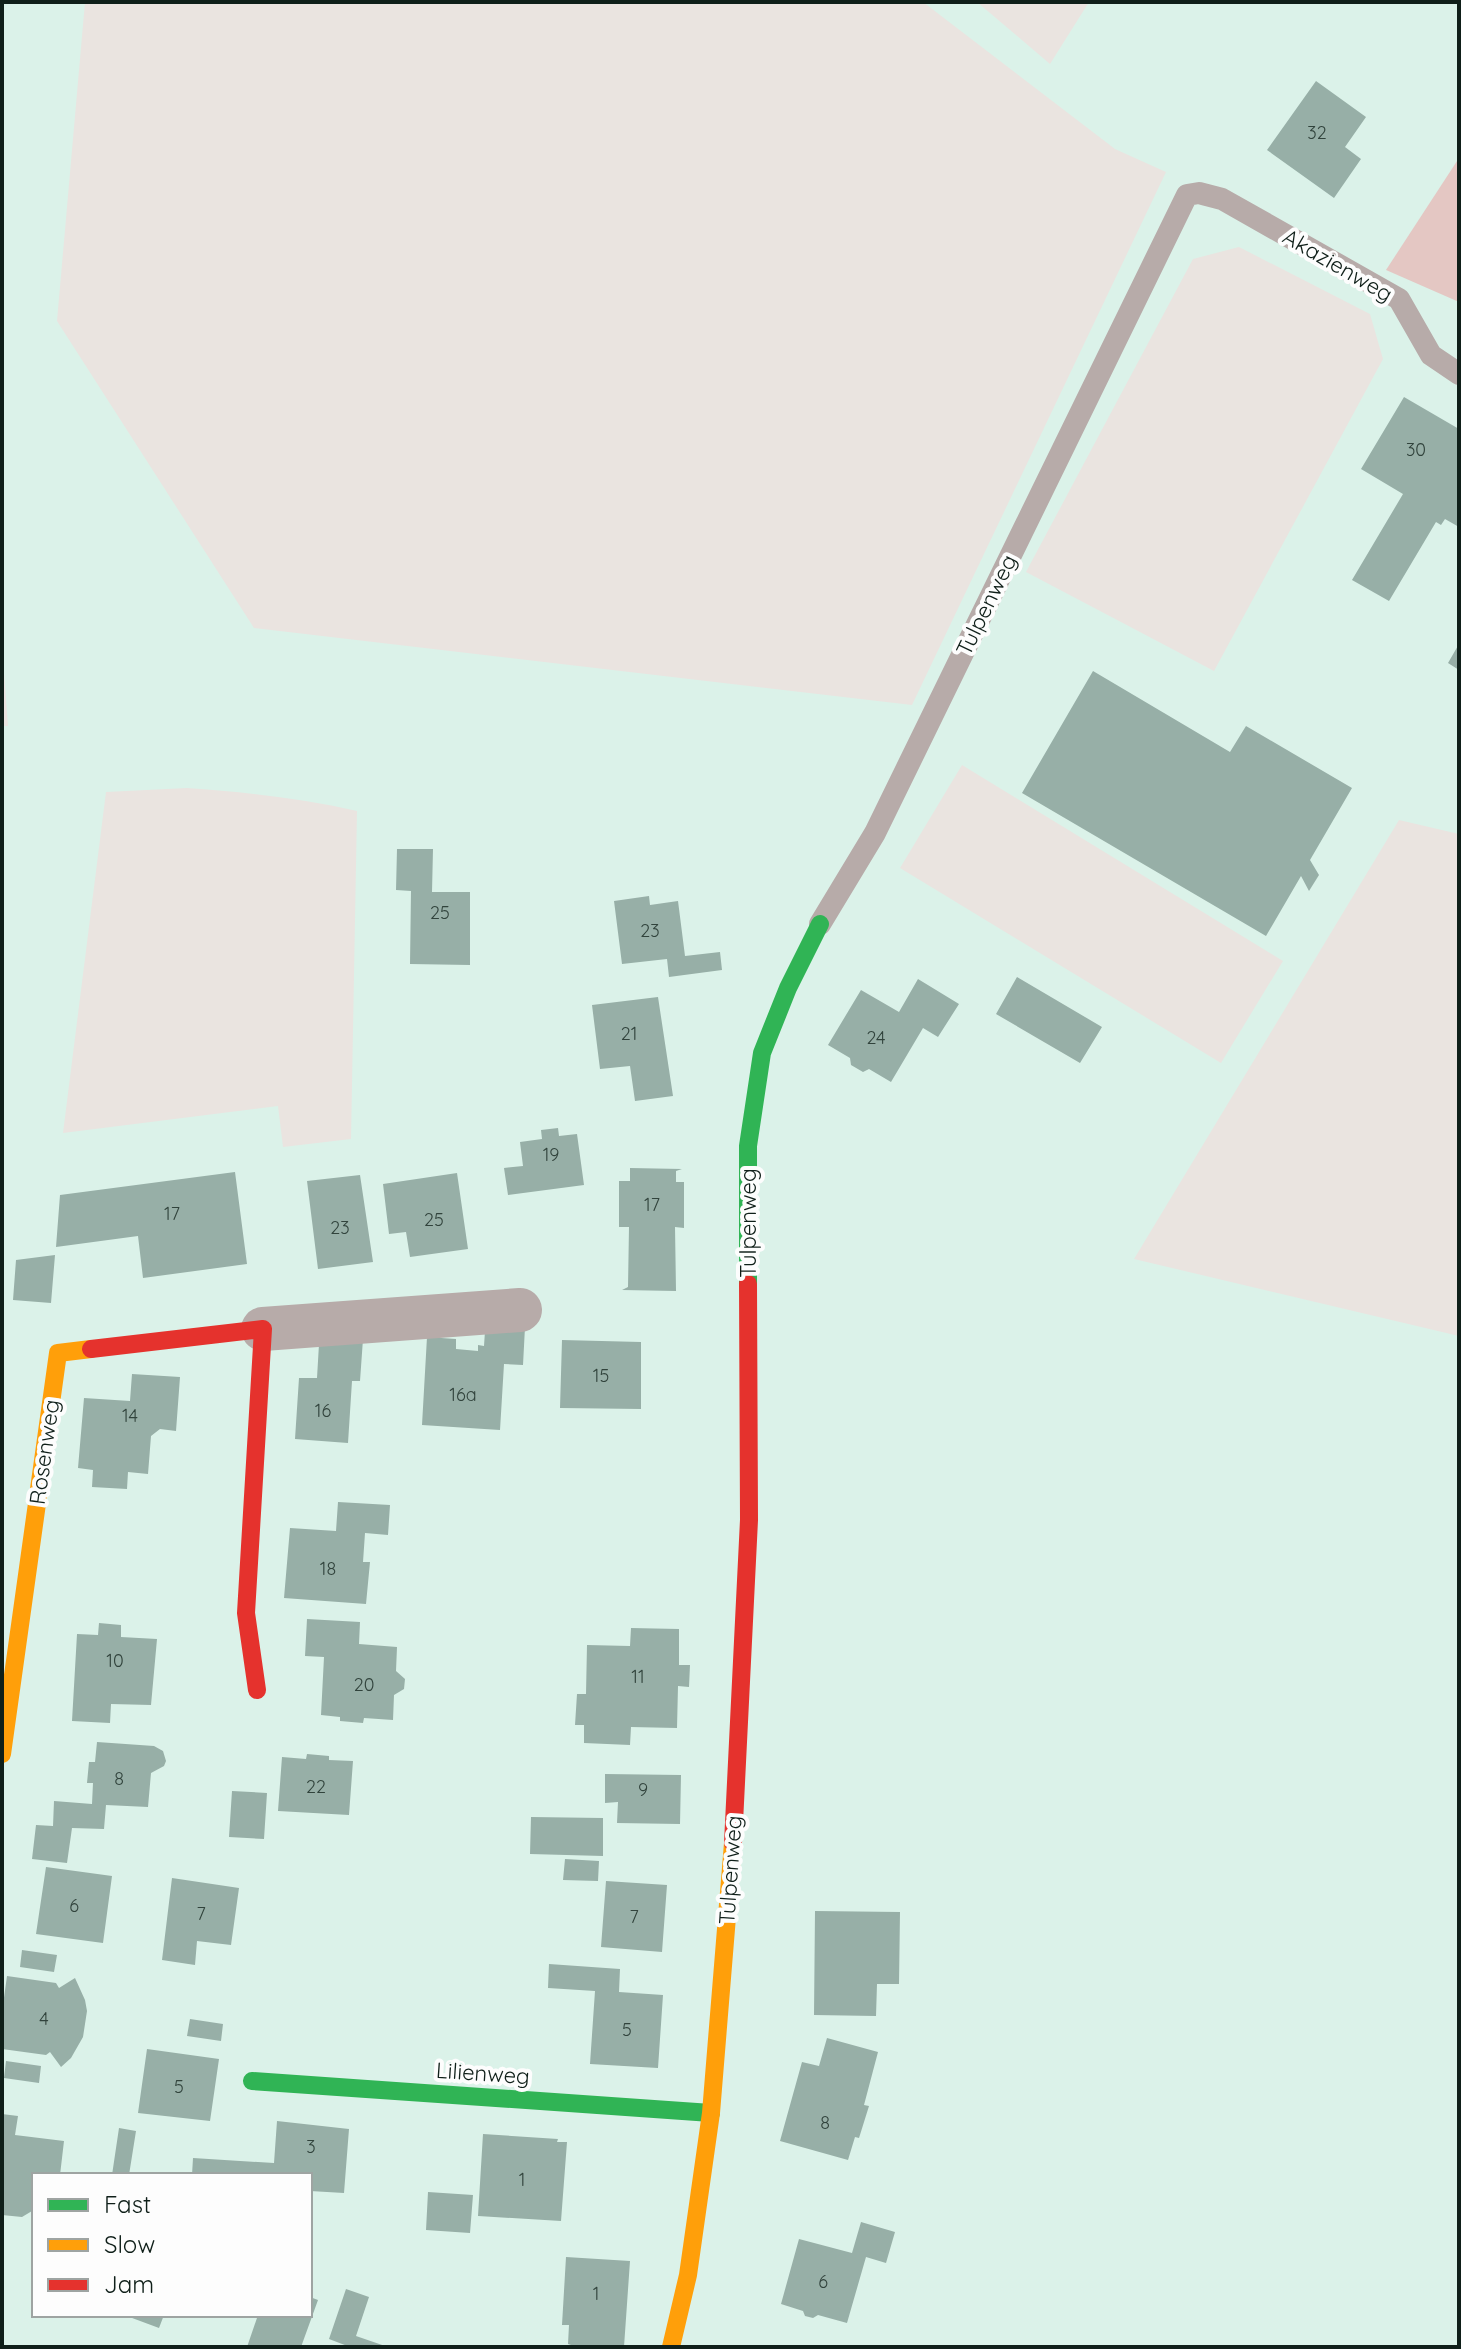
<svg xmlns="http://www.w3.org/2000/svg" width="1461" height="2349" font-family="Quicksand,sans-serif">
<style>
.green{fill:#eae4e0}
.forest{fill:#e4c7c3}
.building{fill:#97afa7}
.lines{fill:none;stroke-linecap:round;stroke-linejoin:round}
.lane{stroke:#b7aba9;stroke-width:22}
.street{stroke:#b7aba9;stroke-width:44}
.fast{stroke:#30b455;stroke-width:18}
.slow{stroke:#ff9f0a;stroke-width:18}
.jam{stroke:#e5322d;stroke-width:18}
.labels{text-anchor:middle;dominant-baseline:central;stroke-width:8;stroke-linejoin:round;paint-order:stroke}
.number-label{font-size:18px;fill:#31433c}
.street-label{font-size:22px;fill:#0f1f19;stroke:#fdfdfd}
</style>
<rect width="100%" height="100%" fill="#dbf2e9"/>
<!-- green -->
<path class="green" d="M85,2H923L1115,149L1166,172L912,705L254,628L57,321Z
M977,2H1089L1050,64Z
M1239,247L1370,314L1383,359L1214,671L1026,572L1193,259Z
M2,646L8,726H2Z
M962,765L1283,961L1221,1063L900,868Z
M187,788C244,792 301,798 357,811L351,1139L283,1147L278,1106L63,1133L106,792Z
M1399,820L1459,834V1336L1134,1259Z"/>
<!-- forest -->
<path class="forest" d="M1459,158V302L1386,270Z"/>
<!-- building -->
<path class="building" d="M1316,81L1366,117L1345,147L1361,159L1334,198L1267,150Z
M1404,397L1459,429V527L1445,519L1441,525L1436,522L1389,601L1352,580L1403,494L1361,469Z
M1459,644V670L1448,663Z
M1093,671L1230,752L1246,726L1352,788L1310,860L1319,875L1309,891L1301,876L1266,936L1022,793Z
M397,849H433L432,892H470V965L410,964L411,891L396,890Z
M649,896L650,905L678,901L685,956L720,952L722,970L669,977L667,959L622,964L614,901Z
M1017,977L1102,1027L1080,1063L996,1014Z
M918,979L959,1004L938,1037L923,1028L891,1082L869,1069L863,1072L851,1065L850,1058L828,1045L861,990L899,1012Z
M658,997L673,1096L635,1101L630,1066L600,1069L592,1005Z
M558,1128L559,1136L577,1134L584,1185L508,1195L504,1168L523,1166L520,1142L542,1139L541,1130Z
M630,1168L682,1169L676,1171V1182H684V1228L675,1227L676,1291L622,1290L628,1287L629,1227H619V1181H630Z
M235,1172L247,1264L143,1278L138,1236L56,1247L60,1195Z
M457,1173L468,1249L410,1257L406,1232L389,1234L383,1184Z
M360,1175L373,1262L318,1269L307,1181Z
M55,1255L51,1303L13,1300L16,1260Z
M525,1327L523,1365L504,1364L500,1430L422,1425L427,1337L456,1339V1349L478,1351V1345L484,1346L485,1331Z
M363,1339L360,1381H352L348,1443L295,1439L299,1378H317L319,1344Z
M562,1340L641,1342V1409L560,1408Z
M132,1374L180,1377L176,1431L160,1429L151,1436L148,1474L128,1472L127,1489L92,1487L93,1470L78,1468L84,1398L130,1401Z
M338,1502L390,1505L388,1535L365,1533L363,1562H370L366,1604L284,1598L290,1528L336,1531Z
M307,1619L360,1622L359,1644L397,1647L396,1671L405,1679L404,1689L394,1695L393,1720L364,1718L363,1723L340,1721V1717L321,1715L324,1657L305,1656Z
M99,1623L121,1625V1637L157,1639L151,1705L111,1704L110,1723L72,1721L77,1634L98,1635Z
M631,1628L679,1629V1665H690L689,1687L678,1686L677,1728L631,1727L630,1745L584,1743V1725H575L577,1694H586L587,1645L630,1646Z
M97,1742L154,1746L163,1751L166,1761L164,1766L151,1773L148,1807L106,1805L104,1829L72,1828L67,1863L32,1859L36,1825L53,1826L54,1801L92,1804L93,1783H87L89,1762H95Z
M307,1754L329,1756V1760L353,1761L349,1815L278,1811L282,1757L306,1759Z
M605,1774L681,1775L680,1824L617,1823L618,1802L605,1803Z
M232,1791L267,1793L264,1839L229,1837Z
M531,1817L603,1818V1856L530,1854Z
M565,1859L599,1861L598,1881L563,1880Z
M46,1867L112,1876L103,1943L36,1934Z
M172,1878L239,1888L231,1945L197,1941L195,1965L162,1960Z
M606,1881L667,1885L662,1952L601,1947Z
M815,1911L900,1912L899,1984H877L876,2016L814,2015Z
M22,1950L57,1955L54,1972L20,1967Z
M549,1964L620,1969L619,1992L663,1995L658,2068L590,2064L595,1991L548,1988Z
M7,1976L56,1983L59,1988L75,1978L85,2000L87,2011L83,2037L71,2058L61,2067L50,2052L46,2055L2,2049V2012Z
M190,2019L223,2024L221,2041L187,2036Z
M827,2038L878,2052L864,2105L869,2106L859,2138L855,2137L848,2160L780,2141L802,2062L819,2066Z
M147,2049L219,2059L210,2121L138,2113Z
M6,2061L41,2066L39,2083L4,2078Z
M2,2114L18,2116L15,2135L64,2141L60,2175H34L32,2211L22,2217L2,2215Z
M277,2121L349,2129L344,2193L310,2191V2175H192L193,2158L274,2163Z
M119,2128L136,2131L129,2175H112Z
M483,2134L558,2139L557,2142H567L561,2221L478,2216Z
M428,2192L473,2195L470,2233L426,2230Z
M861,2222L895,2232L886,2263L866,2257L847,2323L818,2315L813,2318L805,2316L803,2311L781,2304L799,2239L852,2253Z
M566,2257L630,2261L624,2347H577L568,2344L569,2325H562Z
M346,2289L369,2297L356,2336L388,2347H350L329,2339Z
M310,2297L318,2300L301,2347H247L258,2315H310Z
M124,2315H164L159,2328Z"/>
<g class="lines">
<!-- lane -->
<path class="lane" d="M820,924L875,833L1187,195L1199,193L1222,199L1399,299L1431,355L1459,374"/>
<!-- street -->
<path class="street" d="M263,1329L520,1310"/>
<!-- fast -->
<path class="fast" d="M748,1284V1146L762,1053L788,988L820,924
M252,2081L711,2113"/>
<!-- slow -->
<path class="slow" d="M2,1754L58,1353L91,1349
M671,2347L688,2275L711,2113L733,1843"/>
<!-- jam -->
<path class="jam" d="M91,1349L263,1329L246,1613L257,1690
M733,1843L749,1520L748,1284"/>
</g>
<g class="labels">
<!-- number labels -->
<g class="number-label">
<text x="1317" y="132">32</text>
<text x="1416" y="449">30</text>
<text x="440" y="912">25</text>
<text x="650" y="930">23</text>
<text x="629" y="1033">21</text>
<text x="876" y="1037">24</text>
<text x="551" y="1154">19</text>
<text x="652" y="1204">17</text>
<text x="172" y="1213">17</text>
<text x="434" y="1219">25</text>
<text x="340" y="1227">23</text>
<text x="601" y="1375">15</text>
<text x="463" y="1394">16a</text>
<text x="323" y="1410">16</text>
<text x="130" y="1415">14</text>
<text x="328" y="1568">18</text>
<text x="115" y="1660">10</text>
<text x="638" y="1676">11</text>
<text x="364" y="1684">20</text>
<text x="119" y="1778">8</text>
<text x="316" y="1786">22</text>
<text x="643" y="1789">9</text>
<text x="74" y="1905">6</text>
<text x="201" y="1913">7</text>
<text x="634" y="1916">7</text>
<text x="44" y="2018">4</text>
<text x="627" y="2029">5</text>
<text x="179" y="2086">5</text>
<text x="825" y="2122">8</text>
<text x="311" y="2146">3</text>
<text x="522" y="2179">1</text>
<text x="823" y="2281">6</text>
<text x="596" y="2293">1</text>
</g>
<!-- street labels -->
<g class="street-label">
<text transform="translate(1338 265) rotate(30)">Akazienweg</text>
<text transform="translate(986 605) rotate(-64)">Tulpenweg</text>
<text transform="translate(748 1223) rotate(-90)">Tulpenweg</text>
<text transform="translate(44 1452) rotate(-82)">Rosenweg</text>
<text transform="translate(730 1870) rotate(-86)">Tulpenweg</text>
<text transform="translate(483 2073) rotate(4)">Lilienweg</text>
</g>
</g>
<!-- border -->
<rect width="1461" height="2349" fill="none" stroke="#0f1f19" stroke-width="8"/>
<!-- legend -->
<rect x="32" y="2173" width="280" height="144" fill="#fdfdfd" stroke="#9ea4a2" stroke-width="2"/>
<rect x="48" y="2199" width="40" height="12" fill="#30b455" stroke="#9ea4a2" stroke-width="2"/>
<text x="104" y="2213" font-size="24" fill="#0f1f19">Fast</text>
<rect x="48" y="2239" width="40" height="12" fill="#ff9f0a" stroke="#9ea4a2" stroke-width="2"/>
<text x="104" y="2253" font-size="24" fill="#0f1f19">Slow</text>
<rect x="48" y="2279" width="40" height="12" fill="#e5322d" stroke="#9ea4a2" stroke-width="2"/>
<text x="104" y="2293" font-size="24" fill="#0f1f19">Jam</text>
</svg>
